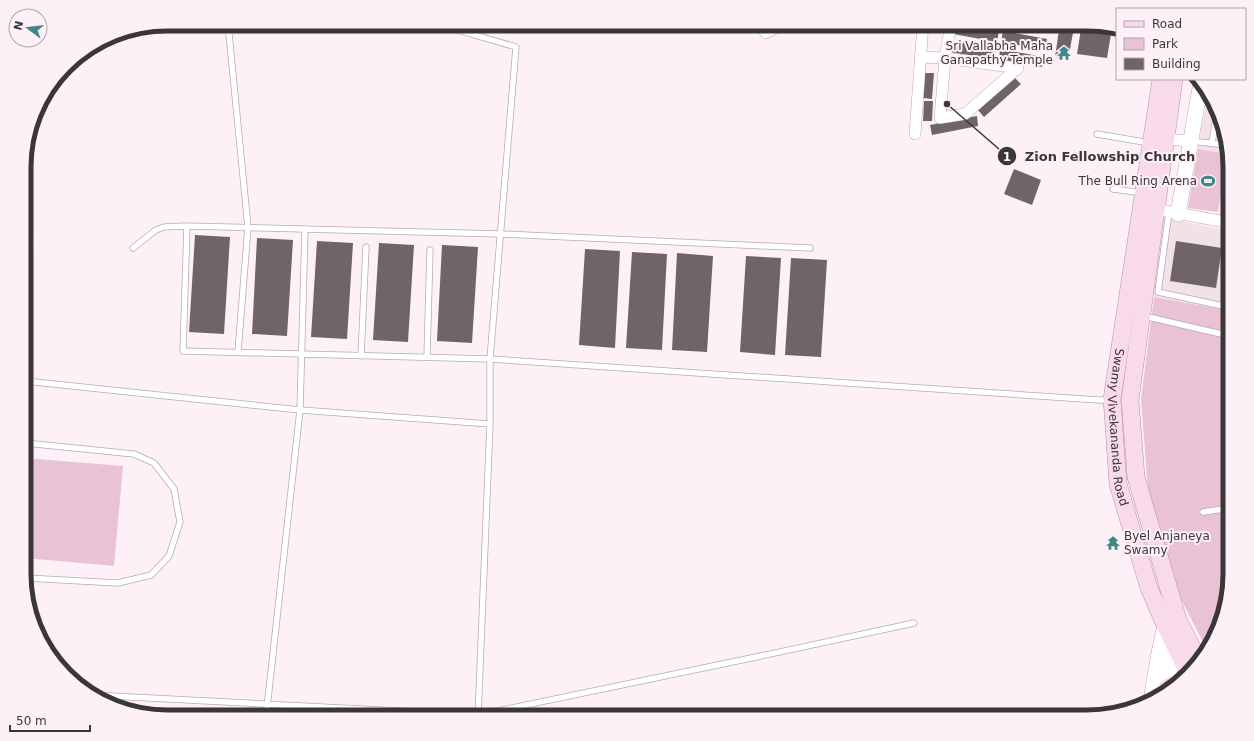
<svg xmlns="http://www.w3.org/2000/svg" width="1254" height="741" font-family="'DejaVu Sans',sans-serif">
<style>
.built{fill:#f3e1e9}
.green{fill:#e9c2d6}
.building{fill:#6e6469}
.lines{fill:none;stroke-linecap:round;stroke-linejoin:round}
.lane-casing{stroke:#b5abb0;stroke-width:7}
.street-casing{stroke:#b5abb0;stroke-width:12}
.secondary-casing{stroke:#b5abb0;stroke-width:16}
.primary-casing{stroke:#b391a3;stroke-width:18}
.lane{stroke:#fff;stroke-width:5.5}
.street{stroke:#fff;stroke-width:11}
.secondary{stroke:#fff;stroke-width:15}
.primary{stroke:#f8daea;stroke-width:17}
.labels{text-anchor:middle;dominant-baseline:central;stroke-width:4;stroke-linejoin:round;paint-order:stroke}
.poi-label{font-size:12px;fill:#3b3638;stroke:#fdf1f7;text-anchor:end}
.street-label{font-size:12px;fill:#3b3638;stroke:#fdf1f7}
.rim{fill:none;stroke:#3b3638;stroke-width:5}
.leader{fill:none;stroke:#3b3638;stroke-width:1.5}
.callout-dot{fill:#3b3638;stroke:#fdf1f7;stroke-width:1.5}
.mark-label{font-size:12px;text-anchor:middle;font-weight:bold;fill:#fff}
.callout-label{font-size:13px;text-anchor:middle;font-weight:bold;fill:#3b3638;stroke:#fdf1f7;stroke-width:4;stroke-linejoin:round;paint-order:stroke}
</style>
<rect width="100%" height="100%" fill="#fdf1f7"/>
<!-- built -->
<path class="built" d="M1208,93L1229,154L1198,149Z
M1165,218L1230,231V302L1228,311L1154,297Z"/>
<!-- green -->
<path class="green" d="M1198,149L1227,154L1218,212L1188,208Z
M1154,297L1230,311V583L1211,646L1207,650L1179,595L1148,491L1141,399Z
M25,458L123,466L114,566L25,558Z"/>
<!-- building -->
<path class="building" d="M955,24L999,31L997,42L953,34Z
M1081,29L1111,34L1107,58L1077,54Z
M1059,30L1073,33L1068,59L1055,57Z
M1003,31L1047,39L1045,50L1001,42Z
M952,41L996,49L994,59L950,52Z
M1000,49L1044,57L1042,67L999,60Z
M925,73H934L932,99L923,98Z
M1013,76L1021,84L984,117L977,109Z
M924,101H933L932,121H923Z
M977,116L978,126L932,135L930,125Z
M1229,168H1230V198L1225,197Z
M1014,169L1041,180L1032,205L1004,194Z
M195,235L230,237L224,334L189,332Z
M257,238L293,240L287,336L252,334Z
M317,241L353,243L347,339L311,337Z
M1176,241L1222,248L1216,288L1170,281Z
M379,243L414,245L408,342L373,340Z
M442,245L478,247L472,343L437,341Z
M585,249L620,251L615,348L579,345Z
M632,252L667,254L662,350L626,348Z
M677,253L713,256L707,352L672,350Z
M746,256L781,258L775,355L740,352Z
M791,258L827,260L821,357L785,355Z"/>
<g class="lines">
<defs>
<path id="lane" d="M228,24L248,227L238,352
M437,24L516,47L490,359V424L478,717
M1097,134L1150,143
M1191,141L1226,145
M1212,143L1216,118
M1113,189L1143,193
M1169,212L1158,292L1223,306L1230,267
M187,226L183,351L490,359L1099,400H1110
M133,248L156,230L164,227L187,226L500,234L810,248
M1144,316L1230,336
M361,356L366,247
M427,357L430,250
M25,381L300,410L490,424
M25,443L134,454L154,463L174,489L180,522L169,556L151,575L118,583L25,578
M1203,512L1230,508
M92,695L478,715L756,657L914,623
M266,717L300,410L305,229"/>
<path id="street" d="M759,24L766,33L783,24
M920,57L945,58L1018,68L965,114L940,118L945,58L951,24
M915,134L923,24
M1165,139L1191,141
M1156,209L1230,223"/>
<path id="secondary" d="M1178,214L1201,82
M1167,690L1174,644L1178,641
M1151,700L1159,653L1165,625L1171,623"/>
<g id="primary">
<path id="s1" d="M1161,79L1112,399L1118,484L1149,588L1165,625L1187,670"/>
<path d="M1174,79L1130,400L1136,477L1178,620L1198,659"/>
<path d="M1167,688L1172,685"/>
</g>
</defs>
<!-- lane casing -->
<use href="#lane" class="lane-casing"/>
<!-- street casing -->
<use href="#street" class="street-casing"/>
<!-- secondary casing -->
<use href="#secondary" class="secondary-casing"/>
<!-- primary casing -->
<use href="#primary" class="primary-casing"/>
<!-- lane -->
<use href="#lane" class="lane"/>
<!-- street -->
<use href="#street" class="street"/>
<!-- secondary -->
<use href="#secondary" class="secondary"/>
<!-- primary -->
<use href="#primary" class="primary"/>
</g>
<!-- icons -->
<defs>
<symbol id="temple-bare" viewBox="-9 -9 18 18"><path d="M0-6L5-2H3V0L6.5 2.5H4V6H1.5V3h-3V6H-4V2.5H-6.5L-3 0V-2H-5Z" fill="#3f8788" stroke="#fdf1f7" stroke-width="2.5" paint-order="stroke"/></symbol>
<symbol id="stadium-bare" viewBox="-9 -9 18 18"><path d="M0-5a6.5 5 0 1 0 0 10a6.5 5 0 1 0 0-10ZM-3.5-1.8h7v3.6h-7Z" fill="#3f8788" stroke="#fdf1f7" stroke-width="2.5" paint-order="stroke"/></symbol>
</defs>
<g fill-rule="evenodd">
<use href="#temple-bare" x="1054" y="43" width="20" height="20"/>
<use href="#stadium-bare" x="1198" y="171" width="20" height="20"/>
<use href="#temple-bare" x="1103" y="533" width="20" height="20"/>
</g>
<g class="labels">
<!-- poi labels -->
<g class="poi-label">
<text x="1053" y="46">Sri Vallabha Maha<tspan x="1053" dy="14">Ganapathy Temple</tspan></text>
<text x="1197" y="181">The Bull Ring Arena</text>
<text x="1124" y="536" text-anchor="start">Byel Anjaneya<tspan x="1124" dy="14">Swamy</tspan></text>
</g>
<!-- street labels -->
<g class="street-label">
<text stroke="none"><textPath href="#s1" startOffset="352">Swamy Vivekananda Road</textPath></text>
</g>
</g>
<!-- crop -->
<path d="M0 0H1254V741H0ZM167 31H1087A136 136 0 0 1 1223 167V574A136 136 0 0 1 1087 710H167A136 136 0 0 1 31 574V167A136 136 0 0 1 167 31Z" fill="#fdf1f7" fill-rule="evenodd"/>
<path class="rim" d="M167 31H1087A136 136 0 0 1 1223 167V574A136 136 0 0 1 1087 710H167A136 136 0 0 1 31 574V167A136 136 0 0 1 167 31Z"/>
<!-- callouts -->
<path class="leader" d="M947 104L1007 156"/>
<g class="callout-dot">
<circle cx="947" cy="104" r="4"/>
<circle cx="1007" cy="156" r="10"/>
</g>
<g class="mark-label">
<text x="1007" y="161">1</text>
</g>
<g class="callout-label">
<text x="1110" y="161">Zion Fellowship Church</text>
</g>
<!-- legend -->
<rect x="1116" y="8" width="130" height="72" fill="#fdf1f7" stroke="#afa6ab"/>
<rect x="1124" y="21" width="20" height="6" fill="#f8daea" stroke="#afa6ab"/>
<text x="1152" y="28" font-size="12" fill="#3b3638">Road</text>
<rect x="1124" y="38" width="20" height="12" fill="#e9c2d6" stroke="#afa6ab"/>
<text x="1152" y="48" font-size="12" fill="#3b3638">Park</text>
<rect x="1124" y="58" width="20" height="12" fill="#6e6469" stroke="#afa6ab"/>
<text x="1152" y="68" font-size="12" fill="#3b3638">Building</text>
<!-- north arrow -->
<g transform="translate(28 28) rotate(285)"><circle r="19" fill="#fdf1f7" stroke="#afa6ab"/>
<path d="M0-3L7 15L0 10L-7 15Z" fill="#3f8788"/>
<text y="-6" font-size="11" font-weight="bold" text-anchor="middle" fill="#3b3638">N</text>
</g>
<!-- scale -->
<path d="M10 725v6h80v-6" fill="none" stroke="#3b3638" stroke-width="2"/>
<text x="16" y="725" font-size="12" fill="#3b3638" stroke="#fdf1f7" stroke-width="3" paint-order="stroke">50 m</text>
</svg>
